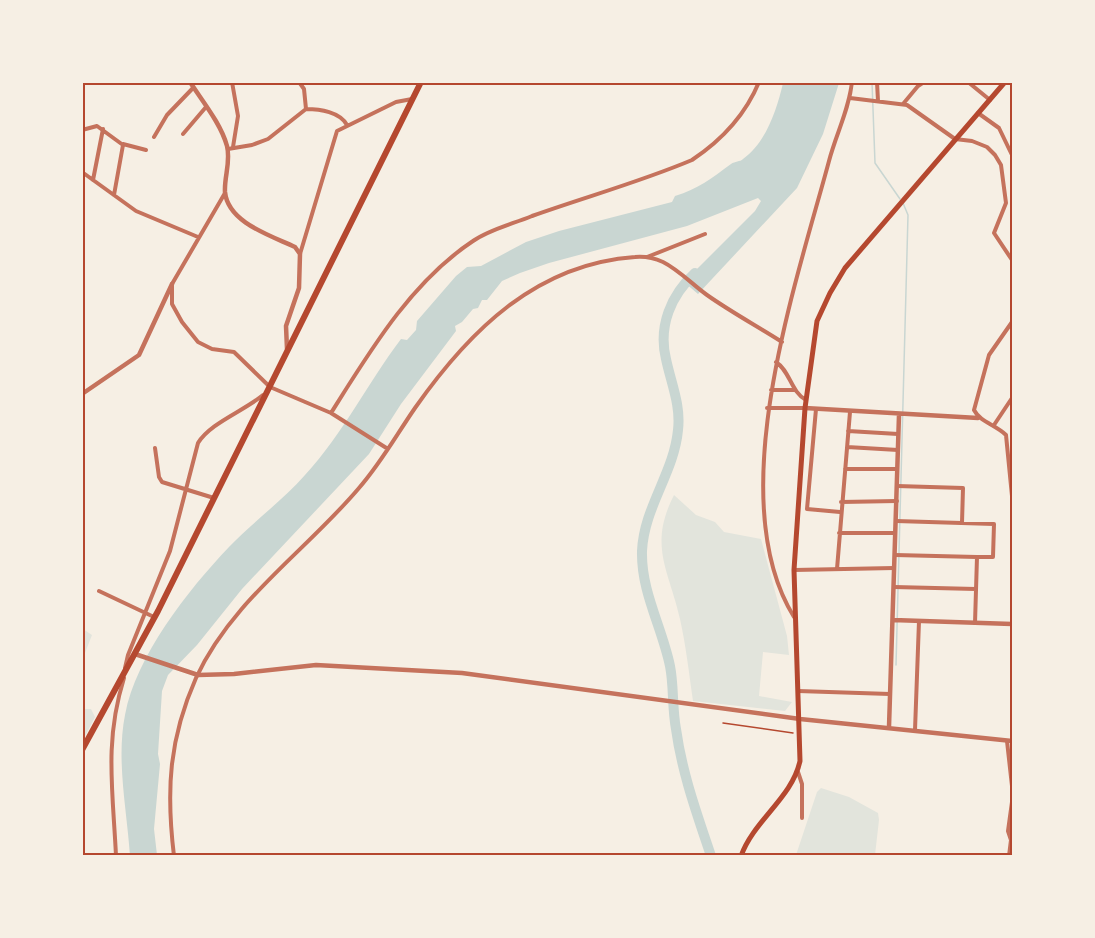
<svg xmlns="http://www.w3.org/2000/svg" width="1095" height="938" font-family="'Public Sans',sans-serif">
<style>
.green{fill:#e2e4dc}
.water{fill:#c9d6d2}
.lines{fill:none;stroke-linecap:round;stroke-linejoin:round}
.stream{stroke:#c9d6d2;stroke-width:1.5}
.river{stroke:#c9d6d2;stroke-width:10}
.path{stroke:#b5482f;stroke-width:1.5}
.minor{stroke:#c5725c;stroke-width:4}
.tertiary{stroke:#c5725c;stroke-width:4.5}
.secondary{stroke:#b5482f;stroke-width:5}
.trunk{stroke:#b5482f;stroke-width:6}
.neatline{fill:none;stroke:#b5482f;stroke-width:2}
</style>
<rect width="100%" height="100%" fill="#f6efe4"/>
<!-- green -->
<path class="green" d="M674,495L696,515L715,522L724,532L761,539L787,636L789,655L763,652L759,696L792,702L785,711L693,701C689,673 686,646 680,619C669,570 648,546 674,495Z
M83,629L92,635L83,658Z
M83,709H91L95,717L83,740Z
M821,788L849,797L878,813L879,820L875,855H796L817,792Z"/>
<!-- water -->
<path class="water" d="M783,83H839L823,134L797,188L698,294L684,282L755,211L761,201L758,198L687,226L549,263L520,273L502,281L487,300H482L478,308L473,309L462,322L455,326L456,331L401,404L369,454L242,589L197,645L168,675L162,691L158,754L160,764L154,829L157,855L130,856C127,810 116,760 125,715C136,656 188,590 229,547C253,522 282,501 305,475C343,434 367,384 401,339L407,340L416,330L417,321L456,276L467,267L481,266L526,242L559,231L672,202L675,196C698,189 712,178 731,164C735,161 740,162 743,159C766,143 777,109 783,83Z"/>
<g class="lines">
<!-- stream -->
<path class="stream" d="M872,82L875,163L900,199
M896,665L908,215L903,203"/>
<!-- river -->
<path class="river" d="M695,273C671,295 658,326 666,359C671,383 681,405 678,430C674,473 644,507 642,551C641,592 662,627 670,666C674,686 672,708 676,729C682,773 697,814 711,856"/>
<!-- path -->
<path class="path" d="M723,723L793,733"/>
<!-- minor -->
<path class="minor" d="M232,82L238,116L233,147
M299,82L304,89L306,109
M877,82L878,101
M968,82L990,100
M850,98L907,105L955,139L972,141L987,147L995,155L1001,165L1006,203L994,233L1012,260
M903,104L918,86L924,82
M978,113L999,128L1012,155
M82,130L97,126L123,145L114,195
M183,134L206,107
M154,137L167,115L193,88
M123,144L146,150
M228,149L252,145L268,139L306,109C320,109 340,112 347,125
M82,172L136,211L198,237
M93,180L103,129
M225,193L172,284V304L182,322L198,342L212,349L234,352L270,387L331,413L388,449
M300,254L337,131L396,102L412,99
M647,257L705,234
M1012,322L989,355L974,410C980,422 996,425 1006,435L1012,496
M776,362C790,371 791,392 806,400
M771,390H795
M767,408H805
M816,409L807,509L840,512
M331,413C370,351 411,282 473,241C490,229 513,224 532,216C585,197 640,182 692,160C722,140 745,116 759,82
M994,425L1012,398
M848,431L898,434
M847,447L898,450
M155,448L159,477L162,482L214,498
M845,469H897
M897,486L963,488L962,523
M841,502L897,501
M896,521L994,524L993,557H977L975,623
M839,533H895
M895,555L977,557
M837,569L850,412
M794,570L894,568
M894,587L976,589
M99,591L154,617
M794,617C721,499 796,284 829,161C836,134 849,110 852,82
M125,668L128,655L170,551L198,443C210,423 244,411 263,395
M798,691L890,694
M915,730L919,621
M1007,741L1012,786
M798,772L802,784V818
M116,856C113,791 104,742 124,678
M174,856C166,790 169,739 196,678C232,600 305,552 359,488C381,463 397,434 415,408C469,331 536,264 635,257C645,256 654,258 663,262C679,270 693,285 707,295C731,312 757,326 782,342
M1009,856L1011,840L1008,831L1012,802"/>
<!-- tertiary -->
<path class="tertiary" d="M190,82C203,102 221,124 227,146C231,162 224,177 225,192C228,223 272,236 295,247L300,254L299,288L286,326L287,349
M82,394L139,355L172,284
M805,408L978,418
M893,620L1012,624
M135,654L198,675L234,674L316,665L462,673L800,719L1012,741
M889,727L899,415"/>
<!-- secondary -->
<path class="secondary" d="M741,856C754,820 792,798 800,761L794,570L805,408L817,321L830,293L845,268L1005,82"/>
<!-- trunk -->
<path class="trunk" d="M82,750L158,611L421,82"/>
</g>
<!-- border -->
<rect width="1095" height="938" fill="none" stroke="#f6efe4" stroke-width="168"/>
<rect x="84" y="84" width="927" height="770" class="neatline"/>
</svg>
